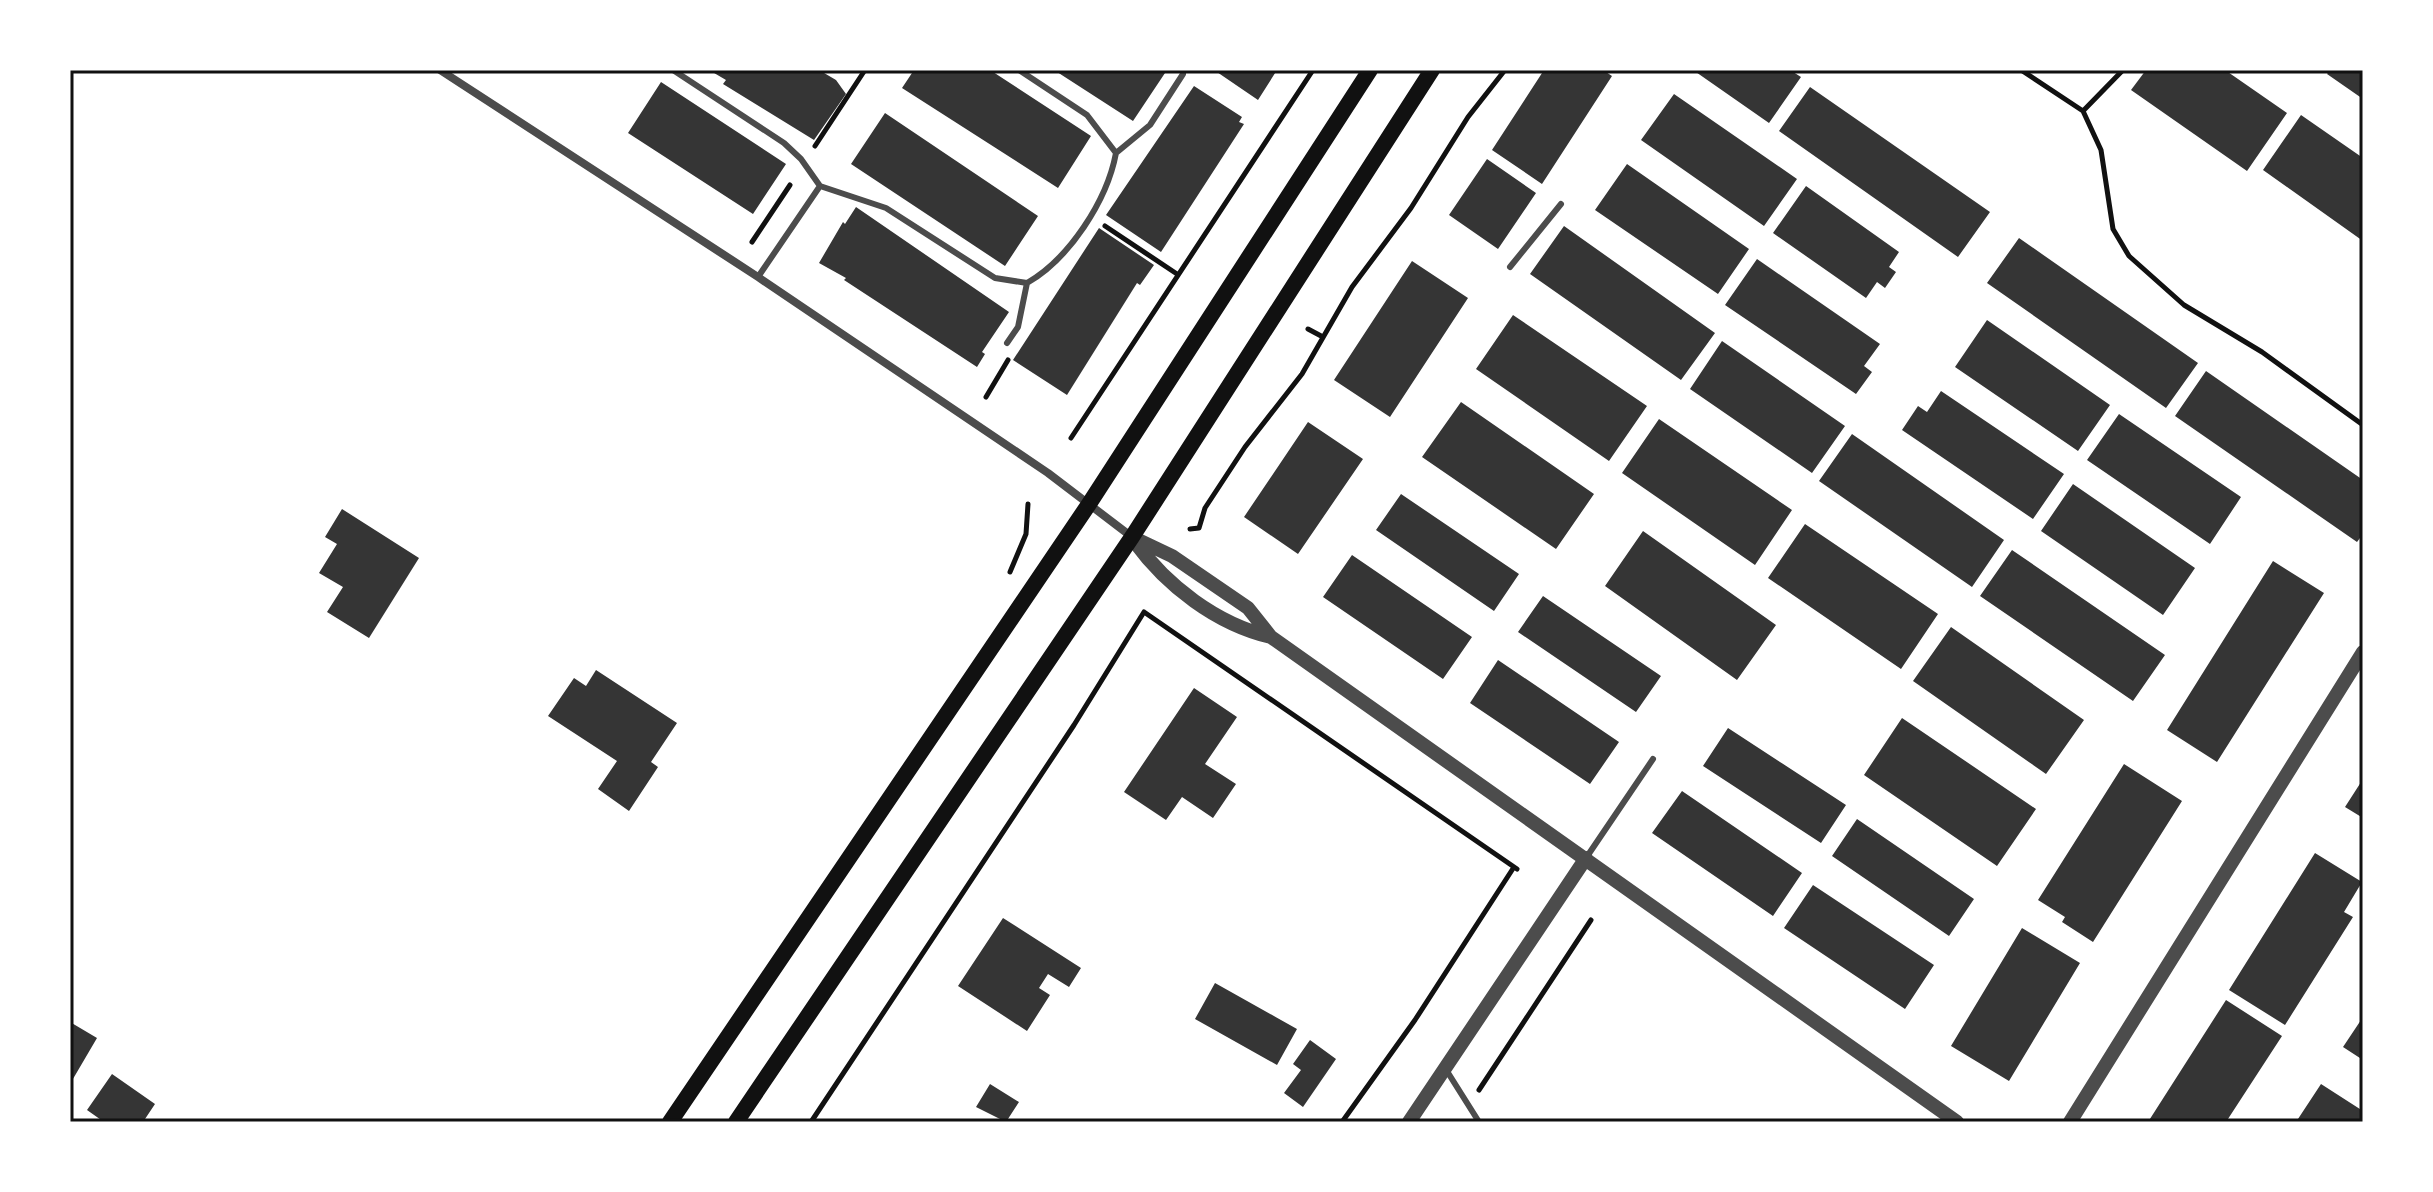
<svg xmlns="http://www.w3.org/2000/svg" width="2433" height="1192" font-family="'Nunito Sans',sans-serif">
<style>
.building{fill:#353535}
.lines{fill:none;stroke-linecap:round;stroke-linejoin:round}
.path{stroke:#111;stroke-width:5}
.service{stroke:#4c4c4c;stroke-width:6}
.minor{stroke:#4c4c4c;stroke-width:8}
.tertiary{stroke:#4c4c4c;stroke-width:14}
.secondary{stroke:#111;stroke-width:16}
.neatline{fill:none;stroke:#111;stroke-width:3}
</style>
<rect width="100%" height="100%" fill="#fff"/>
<!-- building -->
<path class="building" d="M709,70H819L836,80L846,94L814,140L723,84L726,80Z
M914,70H990L1091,136L1058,188L902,88Z
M1054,70H1167L1133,121Z
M1214,70H1277L1258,100Z
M1544,70H1603L1612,76L1542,184L1492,150Z
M1693,70H1790L1801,77L1769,123Z
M2146,70H2225L2287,113L2247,171L2131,90Z
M2330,70H2363V99L2327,74Z
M661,82L786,164L753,214L628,133Z
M1194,86L1242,117L1239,122L1244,124L1161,252L1106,215Z
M1810,87L1990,212L1958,257L1779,131Z
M1674,94L1797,179L1764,226L1641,140Z
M885,113L1038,216L1005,266L851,164Z
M2301,115L2363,158V241L2263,170Z
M1487,159L1536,193L1498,249L1449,215Z
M1627,164L1749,249L1718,294L1595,210Z
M1806,186L1899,252L1889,267L1896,272L1885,288L1877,282L1866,298L1773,233Z
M856,207L1009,312L982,352L985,354L977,367L844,280L846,278L819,263L843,222L845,224Z
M1564,226L1715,333L1681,380L1530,274Z
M1099,228L1154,265L1140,285L1137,283L1067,395L1013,360Z
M2019,238L2198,363L2166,408L1987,283Z
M1757,259L1880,344L1864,366L1872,372L1856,394L1725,305Z
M1412,261L1468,298L1390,417L1334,380Z
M1513,315L1647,406L1609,461L1476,369Z
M1987,320L2110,405L2078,451L1955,367Z
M1722,341L1845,426L1812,473L1690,389Z
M2206,371L2363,480V534L2357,542L2175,416Z
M1941,391L2064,474L2033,519L1902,430L1918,406L1927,412Z
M1461,402L1594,494L1556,549L1422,457Z
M2119,414L2241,497L2210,544L2087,460Z
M1659,419L1792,510L1755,565L1622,473Z
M1308,422L1363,459L1298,554L1244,517Z
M1852,434L2004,540L1972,587L1819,481Z
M2073,484L2195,568L2163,615L2041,531Z
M1401,494L1519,574L1494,611L1376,530Z
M342,509L419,558L369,638L327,612L343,587L319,573L337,544L325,537Z
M1805,524L1938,614L1901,669L1768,578Z
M1643,531L1776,625L1737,680L1605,586Z
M2012,550L2165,655L2133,701L1980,596Z
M1352,555L1472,637L1443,679L1323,597Z
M2273,561L2324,593L2217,762L2167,730Z
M1543,596L1661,676L1636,712L1518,632Z
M1951,627L2084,720L2046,774L1913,681Z
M1498,660L1619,742L1590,784L1470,703Z
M596,670L677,723L651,762L658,767L629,811L598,789L617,761L548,716L574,678L586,686Z
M1194,688L1237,717L1205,764L1236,784L1213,818L1182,797L1166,820L1124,792Z
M1902,718L2036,809L1997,866L1864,775Z
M1728,728L1846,805L1821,843L1703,766Z
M2124,764L2182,801L2093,942L2062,922L2065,917L2038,900Z
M2363,779V818L2345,807Z
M1682,791L1802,873L1773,916L1652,833Z
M1857,819L1974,899L1949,936L1832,856Z
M2315,853L2362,882L2344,912L2353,917L2285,1025L2229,990Z
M1813,885L1934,965L1905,1009L1784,928Z
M1003,918L1081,968L1069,987L1048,974L1039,988L1050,995L1027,1031L958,986Z
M2022,928L2080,963L2009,1081L1951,1046Z
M1215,983L1297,1029L1277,1065L1195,1019Z
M2226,1000L2282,1036L2226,1122H2148Z
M2363,1017V1060L2343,1047Z
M70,1022L97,1038L70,1084Z
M1310,1040L1336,1059L1303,1107L1284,1093L1301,1070L1293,1064Z
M112,1074L155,1104L143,1122H104L87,1110Z
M990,1084L1019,1102L1006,1122L976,1107Z
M2321,1084L2363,1111V1122H2296Z"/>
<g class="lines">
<!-- path -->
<path class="path" d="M2021,70L2083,111L2101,150L2113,229L2129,256L2184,305L2262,352L2363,425
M2083,111L2123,70
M815,146L865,70
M1105,226L1177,274
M752,242L790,185
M1308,329L1323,337
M986,397L1008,360
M1071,438L1313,70
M1190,529L1199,528L1205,508L1245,447L1302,374L1352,287L1411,208L1468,117L1505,70
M1010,572L1026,534L1028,504
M1479,1090L1591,920
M811,1122L1074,725L1144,612L1517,869
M1342,1122L1415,1020L1514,867"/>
<!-- service -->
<path class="service" d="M673,70L784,143L801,159L820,186L886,208L995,278L1027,283C1069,259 1107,201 1116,153L1087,115L1019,70
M1116,153L1150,125L1183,74
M1510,267L1561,204
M758,277L820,186
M1007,343L1018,327L1027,283
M1586,858L1653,759
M1445,1068L1479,1122"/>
<!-- minor -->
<path class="minor" d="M440,70L758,277L1048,473L1132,537"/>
<!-- tertiary -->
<path class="tertiary" d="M1132,537L1172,556L1248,608L1271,637L1957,1122
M1134,541C1167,586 1216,624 1271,637
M1409,1122L1586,858
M2070,1122L2363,652"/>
<!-- secondary -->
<path class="secondary" d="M670,1122L1089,504L1370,70
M736,1122L1132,537L1432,70"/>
</g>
<!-- border -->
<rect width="2433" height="1192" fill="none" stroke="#ffffff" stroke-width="144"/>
<rect x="72" y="72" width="2289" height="1048" class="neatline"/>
</svg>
